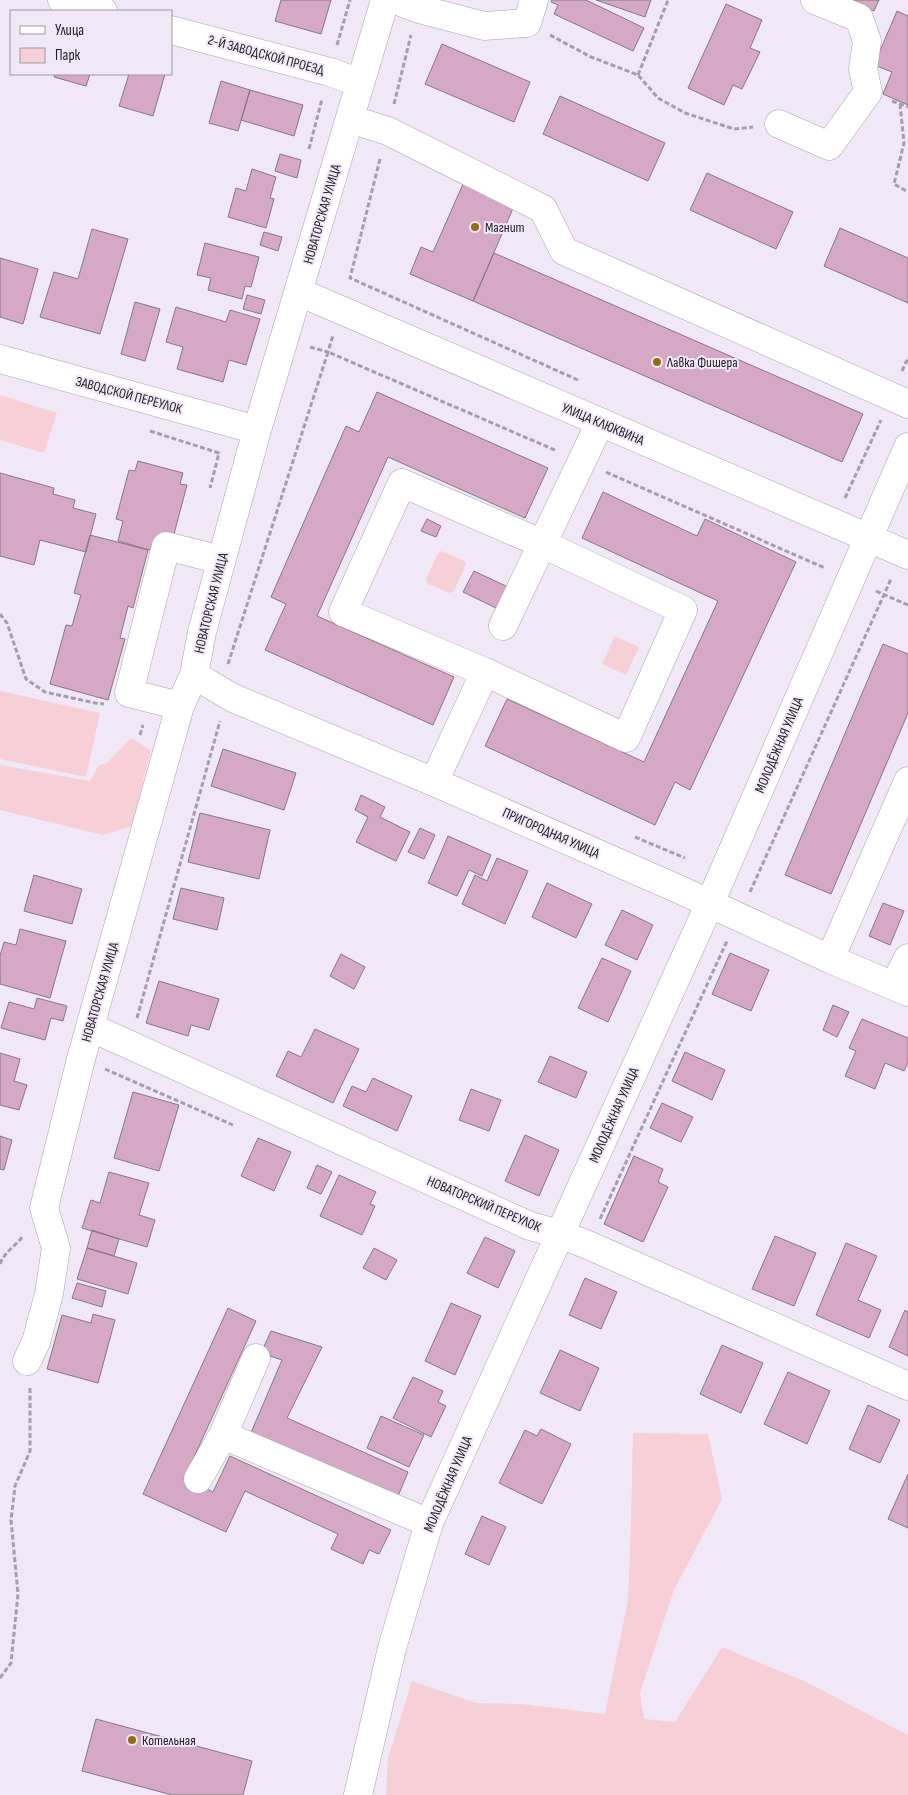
<svg xmlns="http://www.w3.org/2000/svg" width="908" height="1795" font-family="'Sofia Sans Condensed',sans-serif">
<style>
.green{fill:#f7cfd7}
.building{fill:#d5a9c6;stroke:#867881}
.lines{fill:none;stroke-linecap:round;stroke-linejoin:round}
.minor-casing{stroke:#a9a1af;stroke-width:29}
.path{stroke:#a69faa;stroke-width:3;stroke-dasharray:5 2.5;stroke-linecap:butt}
.minor{stroke:#fff;stroke-width:28}
.poi-dot{fill:#926d14;stroke:#f1e8f7;stroke-width:2}
.labels{text-anchor:middle;dominant-baseline:central;stroke-width:4;stroke-linejoin:round;paint-order:stroke}
.street-label{font-size:14px;fill:#232025;stroke:#f1e8f7}
.poi-label{font-size:14px;fill:#232025;stroke:#f1e8f7;text-anchor:start}
</style>
<rect width="100%" height="100%" fill="#f1e8f7"/>
<!-- green -->
<path class="green" d="M0,395L57,413L44,453L0,440Z
M442,551L464,561L466,564L454,591L450,593L428,584L426,579L438,553Z
M615,636L639,647L626,675L602,664Z
M0,691L100,713L86,777L0,759Z
M131,738L151,750L132,826L103,835L0,810V765L90,781L99,765L107,763Z
M633,1433L708,1434L722,1499L674,1590L640,1693L644,1719L675,1722L722,1647L806,1682L908,1735V1795H386L388,1758L412,1681L476,1703L521,1704L605,1714L628,1600L631,1522Z"/>
<!-- building -->
<path class="building" d="M281,0H331L321,34L275,21Z
M552,0H586L644,28L633,51L554,14L558,5L551,2Z
M596,0H651L645,17Z
M847,0H879L874,11Z
M726,4L762,20L750,48L760,52L742,89L733,85L724,105L688,88Z
M897,11L908,16V105L883,94L892,72L874,65Z
M442,44L530,82L514,122L425,84Z
M55,74H90L86,86L54,77Z
M129,74H165L153,116L119,106Z
M221,81L250,90L238,131L209,123Z
M250,90L303,105L294,136L241,120Z
M560,96L665,143L648,181L543,134Z
M280,154L301,160L297,178L275,171Z
M252,169L276,177L270,198L274,199L266,228L228,217L236,188L246,191Z
M707,173L793,212L776,249L690,210Z
M463,184L514,206L473,301L410,274L421,247L433,252Z
M840,228L908,258V303L824,266Z
M92,229L128,239L100,334L40,317L54,272L78,279Z
M264,232L282,237L278,251L260,245Z
M205,243L259,257L251,287L245,286L242,299L208,290L211,278L197,275Z
M494,253L863,414L842,462L473,301Z
M0,258L38,269L23,324L0,317Z
M247,295L265,300L261,314L243,309Z
M135,302L160,309L145,361L121,354Z
M176,307L226,322L230,310L260,319L246,365L229,360L223,382L177,369L183,347L166,342Z
M377,392L548,468L525,518L388,457L317,616L454,677L433,725L265,650L286,604L271,597L346,426L359,432Z
M138,461L183,473L180,484L187,485L174,534L165,532L160,553L118,541L123,521L116,519L129,470L135,471Z
M0,473L54,488L53,494L75,500L73,508L96,514L86,552L40,540L34,565L0,556Z
M603,492L697,536L705,519L796,562L690,790L675,782L655,825L485,746L507,699L644,762L718,601L582,538Z
M427,519L441,526L436,537L421,531Z
M90,535L148,550L133,608L128,606L120,638L125,639L108,700L50,684L66,625L72,626L81,595L74,593Z
M474,571L510,588L500,610L463,592Z
M883,644L908,654V713L831,894L785,875Z
M223,749L296,773L284,810L211,786Z
M361,795L385,807L380,817L410,832L396,861L356,842L368,817L355,810Z
M200,813L270,830L259,879L188,862Z
M420,828L435,835L424,859L408,852Z
M448,836L491,855L482,876L469,870L457,896L428,883Z
M497,858L528,871L505,924L462,904L475,875L487,881Z
M34,875L82,889L72,924L24,911Z
M547,883L592,904L576,938L532,917Z
M181,888L224,898L217,930L173,919Z
M883,903L904,911L890,945L869,936Z
M622,910L653,925L637,960L605,945Z
M20,929L66,941L50,998L0,984V956L4,942L16,945Z
M730,953L769,970L751,1011L712,994Z
M341,954L365,967L354,989L330,976Z
M602,958L631,971L608,1022L578,1008Z
M159,981L219,999L209,1030L191,1025L188,1036L146,1023Z
M37,998L67,1006L63,1021L51,1018L45,1040L1,1028L9,1002L34,1009Z
M833,1005L849,1012L837,1037L823,1030Z
M862,1019L908,1038V1062L904,1071L885,1063L875,1089L845,1076L856,1051L849,1048Z
M315,1029L359,1049L333,1103L276,1076L288,1051L301,1057Z
M685,1052L725,1070L712,1100L672,1081Z
M0,1053L20,1059L14,1081L27,1085L19,1110L0,1105Z
M550,1056L587,1072L576,1098L538,1082Z
M373,1078L412,1096L397,1131L343,1106L352,1086L366,1092Z
M471,1089L501,1100L489,1131L459,1120Z
M133,1092L179,1105L159,1171L114,1158Z
M662,1103L693,1117L681,1142L650,1128Z
M525,1135L559,1150L539,1196L505,1181Z
M0,1136L12,1140L4,1170L0,1169Z
M258,1138L291,1152L274,1191L241,1176Z
M634,1156L663,1169L658,1182L668,1187L643,1242L604,1224Z
M317,1165L332,1172L321,1194L307,1188Z
M109,1172L149,1183L139,1215L155,1220L147,1247L82,1228L91,1200L100,1203Z
M339,1175L376,1192L370,1204L375,1206L362,1235L320,1216Z
M92,1230L119,1239L114,1256L87,1248Z
M775,1236L816,1253L794,1306L752,1289Z
M485,1237L515,1251L498,1288L467,1273Z
M846,1243L877,1256L858,1300L881,1310L869,1338L816,1315Z
M87,1248L137,1263L128,1294L77,1279Z
M374,1248L397,1260L386,1280L363,1268Z
M585,1278L617,1292L601,1329L569,1315Z
M77,1283L106,1291L102,1307L72,1298Z
M451,1303L481,1316L455,1375L425,1361Z
M228,1308L256,1321L184,1479L213,1492L230,1456L391,1530L379,1554L369,1550L363,1564L331,1549L338,1534L245,1491L226,1532L143,1494Z
M905,1310L908,1312V1356L889,1347Z
M93,1314L115,1320L98,1383L47,1369L62,1315L91,1323Z
M271,1331L322,1347L287,1418L408,1472L396,1501L250,1435L282,1360L261,1353Z
M722,1345L763,1363L741,1413L700,1394Z
M560,1350L599,1368L580,1411L540,1393Z
M788,1372L830,1391L807,1444L764,1424Z
M413,1377L443,1391L438,1402L446,1406L431,1437L393,1418Z
M868,1405L900,1420L880,1463L849,1449Z
M381,1416L424,1435L409,1467L367,1448Z
M541,1429L571,1444L542,1504L499,1483L525,1430L537,1436Z
M908,1474V1528L888,1519Z
M482,1516L506,1527L489,1565L465,1554Z
M96,1719L252,1761L243,1795H172L82,1771Z"/>
<g class="lines">
<defs>
<path id="minor" d="M62,0L103,11
M395,0L419,9L484,26L527,23L534,0
M171,30L330,72L360,83
M350,119L388,131L543,209L564,251L908,404
M779,124L829,146L868,92L863,69L867,41L859,18L815,0
M299,292L908,555
M0,359L257,430
M402,483L543,544L683,610L626,738L485,672L343,612Z
M503,626L600,423
M194,675L233,698L434,782L676,888L830,959L908,992
M180,706L129,693L166,546L221,560
M434,782L485,672
M830,959L908,781
M894,986L908,958
M90,1027L530,1226L560,1234L588,1245L908,1386
M256,1358L223,1435L429,1523
M27,1361L36,1342L49,1294L56,1248L44,1208L81,1059L180,706L194,675L202,632L257,430L385,0
M198,1479L223,1435
M358,1795L392,1648L429,1523L710,903L908,447"/>
</defs>
<!-- minor casing -->
<use href="#minor" class="minor-casing"/>
<!-- path -->
<path class="path" d="M550,35L591,57L638,75L658,98L685,113L734,129L753,127
M337,45L350,0
M638,75L668,0
M892,101L908,107
M394,104L411,35
M900,104L904,143L894,184L908,192
M309,149L322,99
M380,159L350,278L578,380
M310,347L328,352L333,335
M902,371L908,358
M150,431L219,453L210,488
M606,472L825,568
M845,498L881,420
M876,591L908,605
M0,614L7,623L26,679L45,692L95,703L104,704
M228,664L328,352L557,451
M140,735L143,725
M635,837L685,858
M750,892L891,579
M137,1018L220,721
M105,1069L233,1125
M600,1219L727,941
M0,1264C5,1251 15,1247 23,1236
M0,1678L11,1663L18,1594L11,1520L15,1486L30,1451V1387"/>
<!-- minor -->
<use href="#minor" class="minor"/>
</g>
<!-- markers -->
<g class="poi-dot">
<circle cx="475" cy="227" r="5"/>
<circle cx="657" cy="362" r="5"/>
<circle cx="132" cy="1740" r="5"/>
</g>
<g class="labels">
<!-- street labels -->
<g class="street-label">
<text transform="translate(266 55) rotate(15)">2-Й ЗАВОДСКОЙ ПРОЕЗД</text>
<text transform="translate(322 214) rotate(-74)">НОВАТОРСКАЯ УЛИЦА</text>
<text transform="translate(129 395) rotate(15)">ЗАВОДСКОЙ ПЕРЕУЛОК</text>
<text transform="translate(603 424) rotate(23)">УЛИЦА КЛЮКВИНА</text>
<text transform="translate(211 603) rotate(-76)">НОВАТОРСКАЯ УЛИЦА</text>
<text transform="translate(779 745) rotate(-67)">МОЛОДЁЖНАЯ УЛИЦА</text>
<text transform="translate(551 833) rotate(24)">ПРИГОРОДНАЯ УЛИЦА</text>
<text transform="translate(100 992) rotate(-74)">НОВАТОРСКАЯ УЛИЦА</text>
<text transform="translate(614 1115) rotate(-66)">МОЛОДЁЖНАЯ УЛИЦА</text>
<text transform="translate(484 1204) rotate(23)">НОВАТОРСКИЙ ПЕРЕУЛОК</text>
<text transform="translate(448 1484) rotate(-67)">МОЛОДЁЖНАЯ УЛИЦА</text>
</g>
<!-- poi labels -->
<g class="poi-label">
<text x="485" y="227">Магнит</text>
<text x="667" y="362">Лавка Фишера</text>
<text x="142" y="1740">Котельная</text>
</g>
</g>
<!-- legend -->
<rect x="10" y="10" width="162" height="65" fill="#f1e8f7" stroke="#9f98a3"/>
<rect x="20" y="26" width="25" height="8" fill="#ffffff" stroke="#9f98a3"/>
<text x="55" y="35" font-size="15" fill="#232025">Улица</text>
<rect x="20" y="48" width="25" height="15" fill="#f7cfd7" stroke="#9f98a3"/>
<text x="55" y="60" font-size="15" fill="#232025">Парк</text>
</svg>
